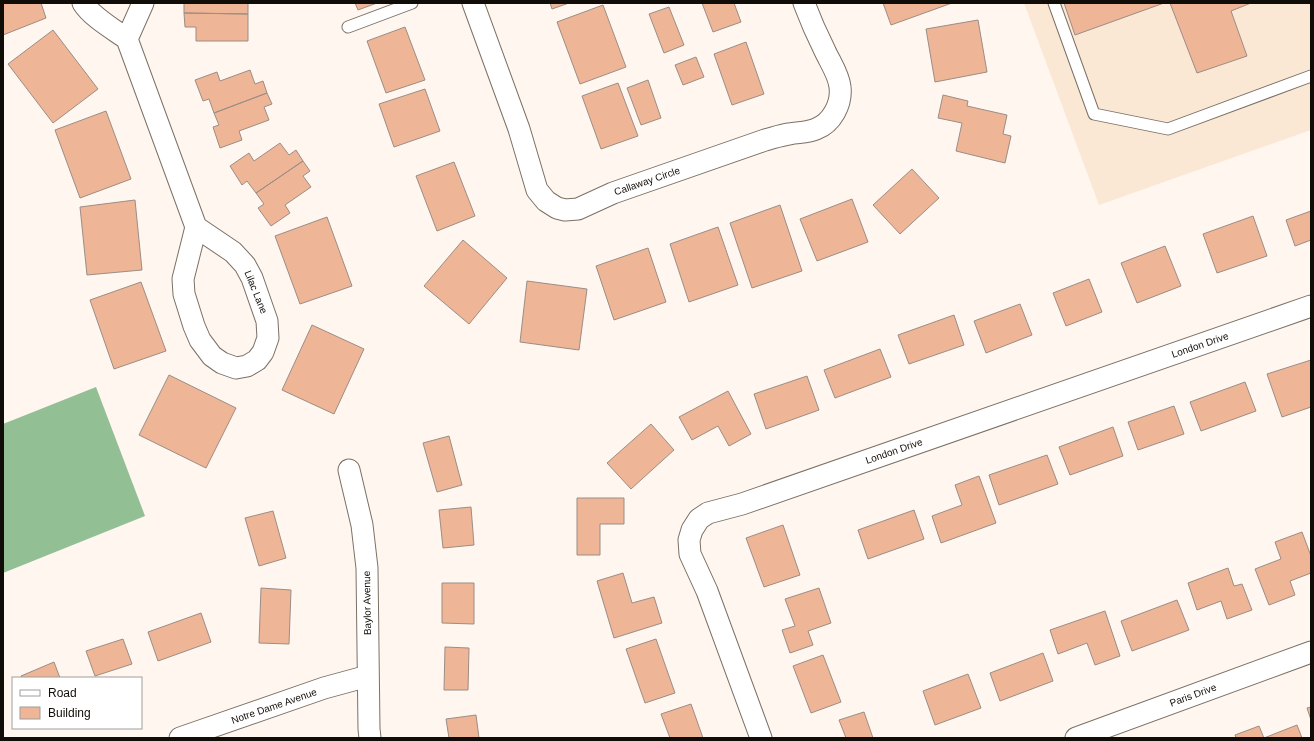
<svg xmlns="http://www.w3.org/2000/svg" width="1314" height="741" font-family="Helvetica,sans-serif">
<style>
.built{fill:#fae8d5}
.forest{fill:#92bf93}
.building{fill:#eeb596;stroke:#9c8d85}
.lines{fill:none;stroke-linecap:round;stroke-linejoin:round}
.service-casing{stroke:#7b7065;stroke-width:13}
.minor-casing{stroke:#7b7065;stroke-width:23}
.service{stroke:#fff;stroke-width:11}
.minor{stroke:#fff;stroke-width:21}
.labels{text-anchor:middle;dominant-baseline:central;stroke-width:4;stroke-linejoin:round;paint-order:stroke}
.street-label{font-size:10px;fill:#100c08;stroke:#fff}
</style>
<rect width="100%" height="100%" fill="#fef6ef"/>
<!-- built -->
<path class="built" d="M1024,3H1311V130L1099,205Z"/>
<!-- forest -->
<path class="forest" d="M96,387L145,516L3,573V424Z"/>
<!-- building -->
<path class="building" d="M3,3H41L46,18L3,35Z
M184,3H248V14L184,13Z
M355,3H377L358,10Z
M550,3H569L552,9Z
M702,3H734L741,22L713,32Z
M883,3H952L891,25Z
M1064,3H1164L1075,35Z
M1170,3H1251L1231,11L1247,56L1197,73Z
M603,5L626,67L580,84L557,22Z
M669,7L684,45L664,53L649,14Z
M184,13L248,14V41H196V27H185Z
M978,20L987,72L935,82L926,29Z
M405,27L425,80L386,93L367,41Z
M53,30L98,89L53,123L8,64Z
M746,42L764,94L732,105L714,54Z
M696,57L704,77L683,85L675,65Z
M250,70L255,84L263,81L267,93L214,113L209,99L203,101L195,80L217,72L220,81Z
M648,80L661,118L641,125L627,88Z
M618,83L638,136L601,149L582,96Z
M425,89L440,131L394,147L379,104Z
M267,93L272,104L264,107L269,120L239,131L242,140L220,148L213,127L219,125L214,113Z
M943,95L968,101L967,106L1007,115L1003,134L1011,136L1005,163L956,151L962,123L938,118Z
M106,111L131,179L80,198L55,130Z
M280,143L289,155L296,150L303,161L256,193L247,181L242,185L230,166L249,153L254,161Z
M303,161L310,171L303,176L311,187L285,205L290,213L271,226L258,208L264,204L256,193Z
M454,162L475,216L437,231L416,176Z
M912,169L939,198L900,234L873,205Z
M852,199L868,242L817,261L800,219Z
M135,200L142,270L87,275L80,207Z
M780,205L802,271L752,288L730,223Z
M1311,211V240L1295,246L1286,220Z
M1253,216L1267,256L1217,273L1203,234Z
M327,217L352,286L300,304L275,236Z
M718,227L738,285L689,302L670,244Z
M463,240L507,278L469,324L424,286Z
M1165,246L1181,286L1137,303L1121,263Z
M648,248L666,302L614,320L596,266Z
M1089,279L1102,312L1066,326L1053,293Z
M527,281L587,289L579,350L520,342Z
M141,282L166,351L114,369L90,300Z
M1020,304L1032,335L986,353L974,321Z
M954,315L964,345L909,364L898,335Z
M312,325L364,349L334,414L282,390Z
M880,349L891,377L835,398L824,370Z
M1311,360V407L1282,417L1267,374Z
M169,375L236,408L206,468L139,435Z
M807,376L819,410L766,429L754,394Z
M1245,382L1256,411L1201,431L1190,402Z
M728,391L751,434L729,446L718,426L692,440L679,417Z
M1174,406L1184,434L1138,450L1128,422Z
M651,424L674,450L631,489L607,463Z
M1113,427L1123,456L1070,475L1059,447Z
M449,436L462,485L437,492L423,443Z
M1047,455L1058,484L999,505L989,475Z
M979,476L996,523L941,543L932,516L962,505L955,485Z
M577,498H624V524H600V555H577Z
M471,507L474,545L443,548L439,510Z
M914,510L924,539L868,559L858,530Z
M273,511L286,558L259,566L245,518Z
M783,525L800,575L764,587L746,538Z
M1302,532L1311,556V573L1290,581L1295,595L1269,605L1255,569L1281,559L1275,542Z
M1228,568L1234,586L1242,584L1252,610L1227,619L1221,601L1197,610L1188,583Z
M623,573L632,603L654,597L662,623L614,638L597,581Z
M442,583H474V624L442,623Z
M261,588L291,590L289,644L259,643Z
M819,588L831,623L808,631L813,645L790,653L782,630L795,626L785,599Z
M1177,600L1189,630L1132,651L1121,621Z
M1105,611L1120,656L1095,665L1087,643L1058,654L1050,630Z
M201,613L211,642L158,661L148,632Z
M123,639L132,664L95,676L86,651Z
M656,639L675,693L645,703L626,649Z
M445,647L469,648L468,690H444Z
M1043,653L1053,681L1000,701L990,673Z
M823,655L841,702L811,713L793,666Z
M54,662L60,678H22L21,676Z
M968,674L981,708L935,725L923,691Z
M691,704L703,738H670L661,714Z
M1311,707V720L1307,708Z
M864,712L873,738H846L839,720Z
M476,715L479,738H449L446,719Z
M1297,725L1302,738H1236L1235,735L1259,726L1264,738Z"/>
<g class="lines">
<defs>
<path id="service" d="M1054,3L1094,114L1168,129L1311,76
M348,27L412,3"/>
<path id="minor" d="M83,3C92,17 113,29 127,39L196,227
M473,3L519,129L537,190L546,201L557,208L565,210L578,209L613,193L765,140C773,138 781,135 789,134C798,132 807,133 816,129C832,123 842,104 840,87C839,75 830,62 825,51C817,35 810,19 804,3
M127,39L143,3
M196,227L233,252L245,265L252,278L267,321L268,338L263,352L257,360L247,366L236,368L222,363L212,356L200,340L194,326L184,294L183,279Z
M349,470L362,525L367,568L369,729L370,738
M180,738L324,688L368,676
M761,738L707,591L690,554L689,540L692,530L699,519L708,513L742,504L1311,306
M1076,738L1311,652"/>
</defs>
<!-- service casing -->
<use href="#service" class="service-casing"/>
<!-- minor casing -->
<use href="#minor" class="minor-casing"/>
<!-- service -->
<use href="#service" class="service"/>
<!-- minor -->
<use href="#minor" class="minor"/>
</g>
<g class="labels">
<!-- street labels -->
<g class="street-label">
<text transform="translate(647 181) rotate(-19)">Callaway Circle</text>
<text transform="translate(256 292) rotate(68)">Lilac Lane</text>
<text transform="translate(1200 345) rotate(-19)">London Drive</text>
<text transform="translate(894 451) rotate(-19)">London Drive</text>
<text transform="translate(367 603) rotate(-91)">Baylor Avenue</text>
<text transform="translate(1193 695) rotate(-20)">Paris Drive</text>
<text transform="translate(274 706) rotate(-19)">Notre Dame Avenue</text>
</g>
</g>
<!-- border -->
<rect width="1314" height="741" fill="none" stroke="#100c08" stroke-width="8"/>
<!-- legend -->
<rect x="12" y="677" width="130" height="52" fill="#ffffff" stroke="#9f9e9c"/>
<rect x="20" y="690" width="20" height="6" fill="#ffffff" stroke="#9f9e9c"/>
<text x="48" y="697" font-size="12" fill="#100c08">Road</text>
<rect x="20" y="707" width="20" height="12" fill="#eeb596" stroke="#9f9e9c"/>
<text x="48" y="717" font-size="12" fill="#100c08">Building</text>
</svg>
